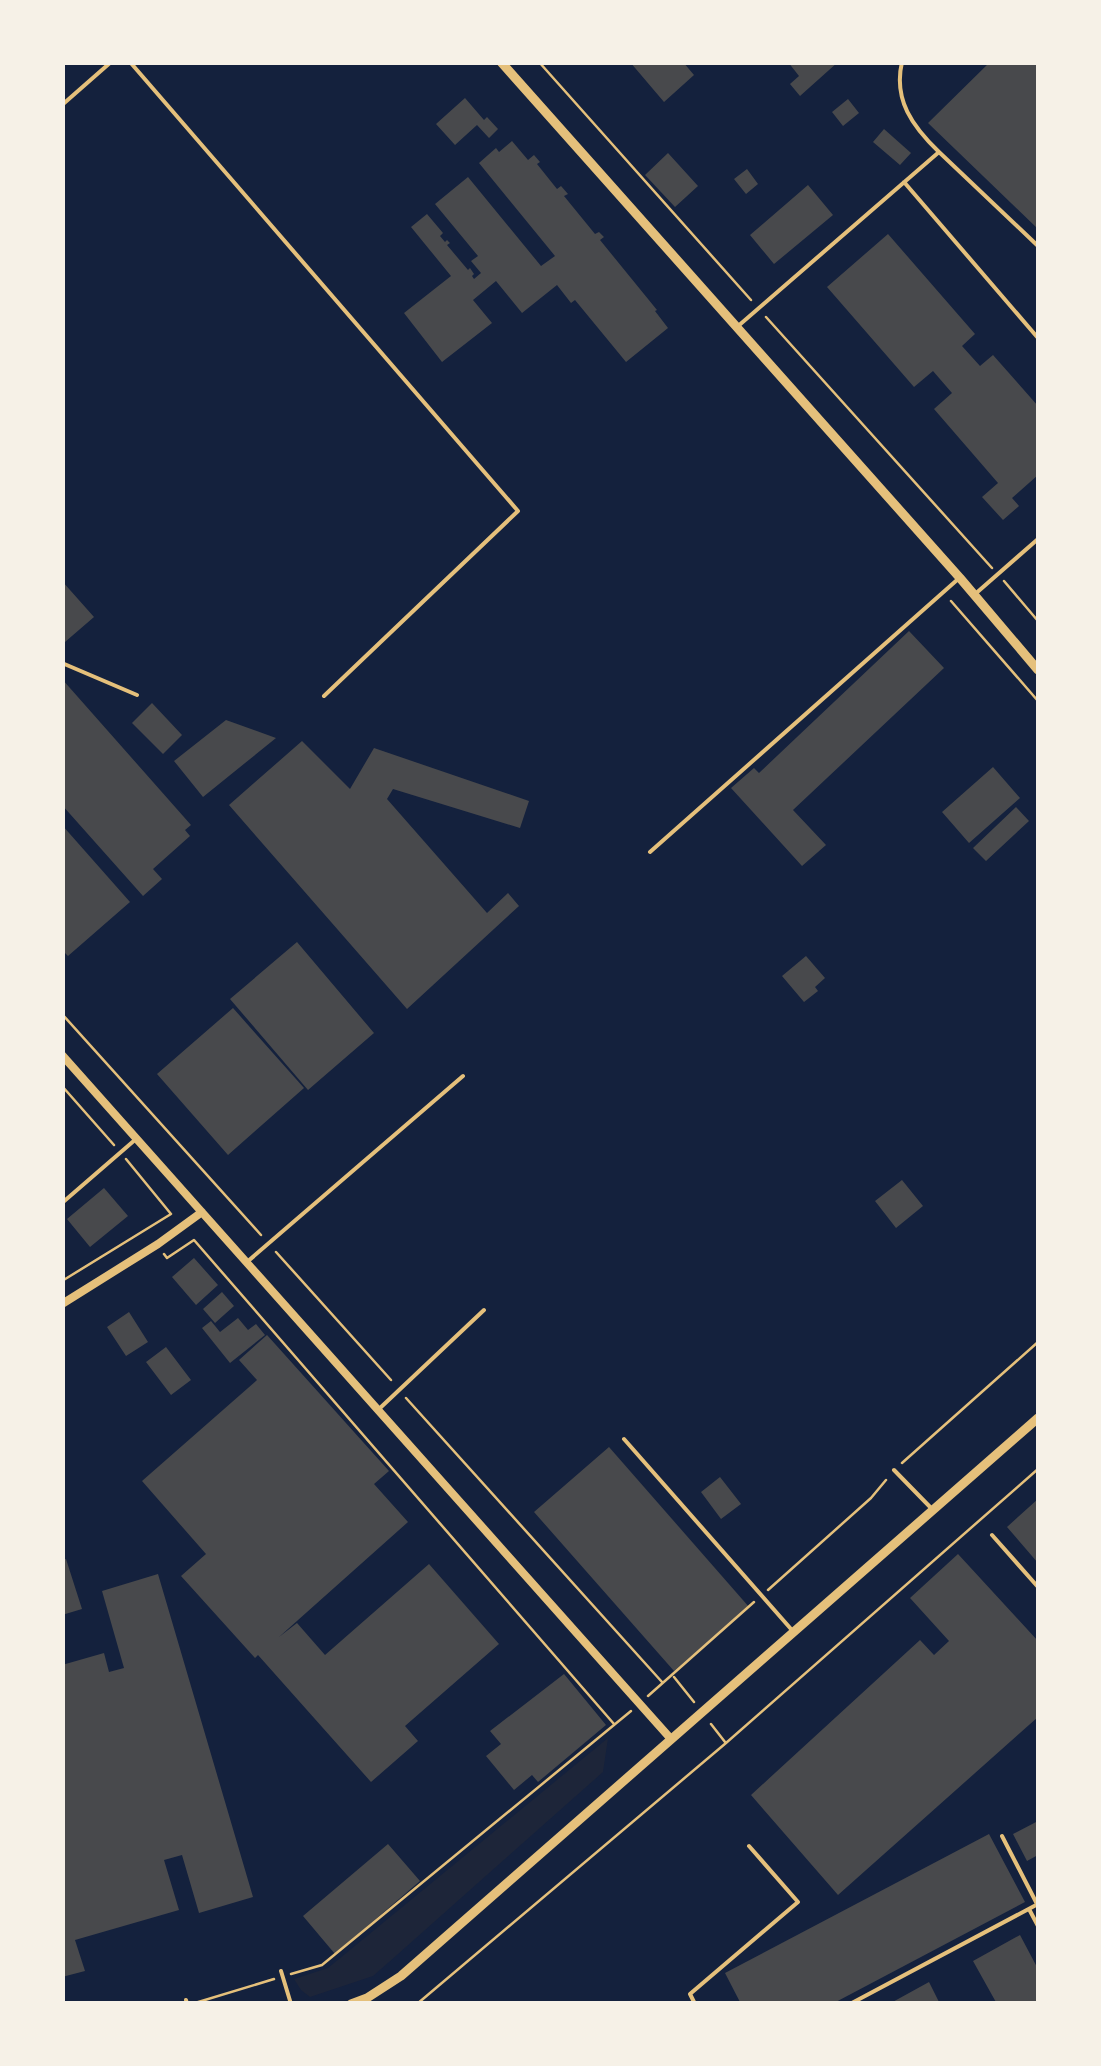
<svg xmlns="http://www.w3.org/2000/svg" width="1101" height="2066" font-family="Barlow,sans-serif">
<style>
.green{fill:#1d2539}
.building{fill:#48494c}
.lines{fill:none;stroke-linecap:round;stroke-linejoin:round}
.path{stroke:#e5c07b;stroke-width:2.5}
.service{stroke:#e5c07b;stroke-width:4}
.minor{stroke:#e5c07b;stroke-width:8}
.tertiary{stroke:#e5c07b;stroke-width:9}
</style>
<rect width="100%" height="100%" fill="#14213d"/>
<!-- green -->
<path class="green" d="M608,1738L603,1772L389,1962L373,1976L310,1997L301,1990L294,1979L328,1968Z"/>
<!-- building -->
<path class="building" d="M630,62H683L694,75L664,102Z
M788,62H838L800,96L790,84L799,76Z
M990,62H1038V229L928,123Z
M465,98L484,120L487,117L498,129L489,138L477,125L455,145L436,124Z
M848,99L859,113L843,126L832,112Z
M884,129L911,153L900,165L873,142Z
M512,141L528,160L534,155L540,162L537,164L557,189L561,186L568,194L564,196L595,234L599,232L604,237L600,240L657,310L655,311L668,328L626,362L575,300L571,303L557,285L522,313L496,281L473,300L492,323L442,362L404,313L451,276L411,227L427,214L443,233L440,236L445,242L447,240L450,243L447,245L468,270L470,268L474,274L472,276L474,279L481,273L471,261L478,256L435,204L468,177L541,266L555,256L479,163L496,148L499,152Z
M668,153L698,186L675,207L645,175Z
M747,169L758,184L746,194L734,179Z
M808,185L833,215L774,264L750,235Z
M888,234L975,334L962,346L980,366L993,355L1038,406V475L1012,498L1019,506L1003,520L982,497L998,483L934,409L952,393L933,371L914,387L827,287Z
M62,581L94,617L65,642L62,639Z
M909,631L944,668L793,810L826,845L802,866L731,788L754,768L759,773Z
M62,679L191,825L185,830L190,836L153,869L162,879L143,896L62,805Z
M152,703L182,735L163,754L132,723Z
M226,720L276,738L203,797L174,761Z
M302,741L350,789L374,748L529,801L520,828L393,789L387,799L487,913L508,893L519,906L407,1009L229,805Z
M993,767L1020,798L969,843L942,812Z
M1016,807L1029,821L986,861L973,848Z
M62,825L130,902L68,956L62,950Z
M297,942L374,1033L308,1090L230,999Z
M806,956L825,978L815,987L818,991L804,1002L782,976Z
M233,1008L304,1088L228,1155L157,1074Z
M902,1180L923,1206L896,1228L875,1201Z
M104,1188L128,1216L90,1247L67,1219Z
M194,1258L218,1285L196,1305L172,1277Z
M222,1292L234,1306L215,1323L203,1309Z
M129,1312L148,1342L126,1356L107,1327Z
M238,1318L248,1330L256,1324L265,1335L230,1363L202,1328L211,1321L220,1332Z
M267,1335L389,1471L374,1484L408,1522L279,1637L297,1623L325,1655L429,1564L499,1644L405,1726L418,1741L371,1782L258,1655L255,1658L181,1576L206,1554L142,1481L257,1380L239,1360Z
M166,1347L191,1380L171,1395L146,1362Z
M609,1447L749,1607L674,1671L534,1512Z
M720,1477L741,1504L721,1519L701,1492Z
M1038,1499V1563L1007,1527Z
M958,1554L1038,1641V1717L838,1895L751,1795L920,1640L934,1655L949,1641L910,1598Z
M66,1559L82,1609L62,1615V1560Z
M158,1574L253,1897L199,1913L182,1855L164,1860L179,1910L75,1940L85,1971L62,1977V1665L104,1653L109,1672L124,1668L102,1591Z
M564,1674L606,1725L538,1782L532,1775L514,1790L486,1756L501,1744L490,1731Z
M1038,1821V1855L1027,1861L1013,1834Z
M989,1834L1025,1902L832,2004H741L725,1973Z
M388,1844L420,1881L335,1954L303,1916Z
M1020,1935L1038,1969V2004H997L973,1961Z
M929,1982L940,2004H889Z"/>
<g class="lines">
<!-- path -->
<path class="path" d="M539,62L751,300
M766,317L992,568
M1004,581L1038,621
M951,601L1038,701
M62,1014L261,1235
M62,1086L114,1145
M276,1252L391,1380
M164,1254L167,1258L194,1240L614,1724
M62,1281L171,1214L126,1159
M406,1398L662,1682
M902,1463L1038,1342
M768,1590L871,1498L886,1480
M674,1677L694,1702
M648,1696L754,1602
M711,1724L725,1742
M291,1974L322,1965L631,1711
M195,2003L274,1979
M417,2004L726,1743L1038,1469"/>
<!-- service -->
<path class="service" d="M130,62L518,511L324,696
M902,62C893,100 913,127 939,152
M62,105L111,62
M904,182L1038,338
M737,327L939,152L1038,246
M974,595L1038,539
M62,663L137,695
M650,852L957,580
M62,1203L136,1139
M247,1262L463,1076
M379,1409L484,1310
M624,1439L791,1629
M894,1470L933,1510
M992,1535L1038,1587
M1002,1836L1037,1904
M1029,1909L1038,1926
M281,1971L291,2004
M186,2000L187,2004
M695,2004L690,1994L798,1902L749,1846
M850,2004L1038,1904"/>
<!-- minor -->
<path class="minor" d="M62,1055L671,1739
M62,1304L158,1244L202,1212"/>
<!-- tertiary -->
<path class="tertiary" d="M501,62L960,578L1038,670
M351,2004L367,1998L401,1976L1038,1418"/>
</g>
<!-- border -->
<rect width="1101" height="2066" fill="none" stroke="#f6f1e7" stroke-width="130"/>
</svg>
